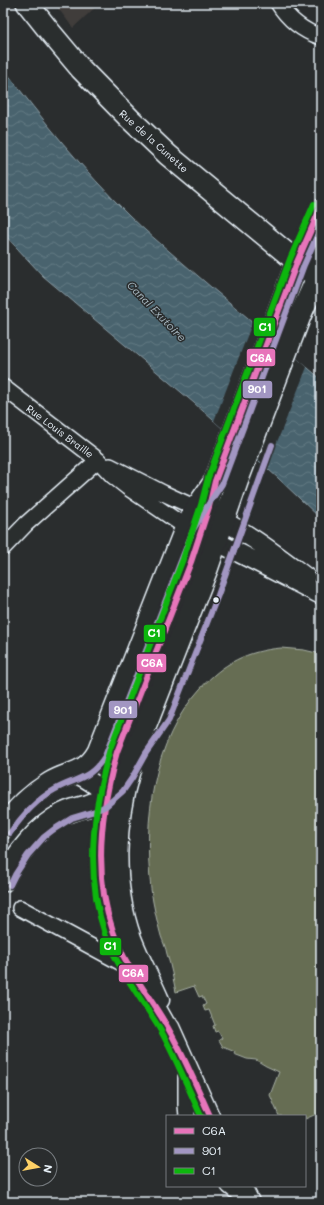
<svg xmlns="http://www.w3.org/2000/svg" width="324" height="1205" font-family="Mali,sans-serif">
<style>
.built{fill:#3f3c3a}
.grass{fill:#666d52;stroke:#a7afa5}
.water{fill:url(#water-waves);stroke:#899ca5}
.pier{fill:#2a2d2e}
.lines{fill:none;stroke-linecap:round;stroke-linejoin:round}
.minor-casing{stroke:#e8f1f8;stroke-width:18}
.tertiary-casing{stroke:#e8f1f8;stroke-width:21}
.secondary-casing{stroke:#e8f1f8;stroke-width:24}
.minor{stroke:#2a2d2e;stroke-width:15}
.tertiary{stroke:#2a2d2e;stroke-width:18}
.secondary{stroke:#2a2d2e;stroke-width:21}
.bus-1-casing{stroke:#2a2d2e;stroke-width:9}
.bus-2-casing{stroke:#2a2d2e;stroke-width:9}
.bus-3-casing{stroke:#2a2d2e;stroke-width:9}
.bus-1{stroke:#e774ba;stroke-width:6}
.bus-2{stroke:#a296c2;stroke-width:6}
.bus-3{stroke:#0db60d;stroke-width:6}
.bus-dot{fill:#e8f1f8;stroke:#2a2d2e;stroke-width:1.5}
.labels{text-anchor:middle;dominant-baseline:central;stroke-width:3;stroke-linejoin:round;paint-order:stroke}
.street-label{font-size:10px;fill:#e8f1f8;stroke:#2a2d2e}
.water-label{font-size:11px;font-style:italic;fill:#a8b8c1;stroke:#2a2d2e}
.line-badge{stroke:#2a2d2e;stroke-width:1.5}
.badge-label{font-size:11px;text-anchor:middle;font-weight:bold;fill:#fff}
</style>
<defs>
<pattern id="water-waves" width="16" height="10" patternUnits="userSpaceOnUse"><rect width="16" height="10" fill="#49636e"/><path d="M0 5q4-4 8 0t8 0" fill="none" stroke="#637a83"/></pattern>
</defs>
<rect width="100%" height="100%" fill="#2a2d2e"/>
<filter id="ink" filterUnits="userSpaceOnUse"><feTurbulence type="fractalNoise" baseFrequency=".025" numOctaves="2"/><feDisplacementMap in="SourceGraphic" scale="8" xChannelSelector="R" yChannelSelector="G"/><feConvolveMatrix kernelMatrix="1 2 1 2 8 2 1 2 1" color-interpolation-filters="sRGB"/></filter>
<g filter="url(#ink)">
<!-- built -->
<path class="built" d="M54,3H100L73,28Z"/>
<!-- grass -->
<path class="grass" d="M281,648L304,650L321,654V1112L305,1119V1116H279L270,1095L279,1072L266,1066L256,1060L247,1059L234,1054L235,1052L223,1047L219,1040L222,1038L218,1031L215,1032L213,1026L215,1025L209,1010L205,1011L203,1006L206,1004L202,996L199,997L194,986L176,992C173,979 171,966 167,954C166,948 163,942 161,936C157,921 153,905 151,889C143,820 152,742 200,689C223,663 247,651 281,648Z"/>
<!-- water -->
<path class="water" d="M3,68C42,119 83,170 129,215C144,230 161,244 177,258C224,299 273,338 321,379V519L278,478L194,403L43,276L3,233Z"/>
<!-- pier -->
<path class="pier" d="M253,321L307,367L267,467L214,421Z"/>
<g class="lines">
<defs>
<path id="minor" d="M278,3C288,19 303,31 321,37
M297,262L321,207
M317,278C313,260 315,247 321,231
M3,387L98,460L113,476L127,487L174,519L186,527
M110,466L163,493L196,508
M3,548L26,524L98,460
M20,908L129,967
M186,1065V1105L187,1116
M229,1186L249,1202"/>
<path id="tertiary" d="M211,515C246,531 275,554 306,577
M205,536L259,563L321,595
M131,770C115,823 113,885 132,938C140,959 151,979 160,1000
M75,773C91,781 100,787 111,802
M170,1027L210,1116
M174,1039C168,1028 162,1017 156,1007C144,989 131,973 122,954C93,896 98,812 117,752L191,562L209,507L214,484
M242,1186L250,1202"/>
<path id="secondary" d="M27,3L50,32L81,69L130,119L168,155L308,271
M3,828C15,810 32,794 50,783C70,771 85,775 98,752L186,527L201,501L215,481L297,262
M3,881C15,856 38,826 63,814C71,810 79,808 87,806C105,800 118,787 128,771L207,569L237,482L300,316L317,278"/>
</defs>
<!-- minor casing -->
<use href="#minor" class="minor-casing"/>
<!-- tertiary casing -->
<use href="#tertiary" class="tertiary-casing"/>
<!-- secondary casing -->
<use href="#secondary" class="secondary-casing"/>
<!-- minor -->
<use href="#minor" class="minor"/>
<!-- tertiary -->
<use href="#tertiary" class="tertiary"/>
<!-- secondary -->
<use href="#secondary" class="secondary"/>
<defs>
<path id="bus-1" d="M210,1116C197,1087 184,1056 168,1028C150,996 125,968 113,931C93,874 101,809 117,752L191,562L209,507L215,481L297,262L321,207"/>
<path id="bus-2" d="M10,833C22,816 36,800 54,790C77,777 89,781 105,756L193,530L208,505L222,484L304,265L321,227
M10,885L15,875L28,855L44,837L53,830L72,818L95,811L106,806L123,791L132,778L146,753L169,720L218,595L272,445"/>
<path id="bus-3" d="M201,1116C188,1088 176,1058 161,1031C142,999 118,970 105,934C85,875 93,808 110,749L183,559L201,505L208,478L290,259L314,204"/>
</defs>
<!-- bus-1 casing -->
<use href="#bus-1" class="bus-1-casing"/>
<!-- bus-2 casing -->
<use href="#bus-2" class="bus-2-casing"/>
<!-- bus-3 casing -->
<use href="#bus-3" class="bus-3-casing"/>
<!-- bus-1 -->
<use href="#bus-1" class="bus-1"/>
<!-- bus-2 -->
<use href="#bus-2" class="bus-2"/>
<!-- bus-3 -->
<use href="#bus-3" class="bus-3"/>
</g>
</g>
<!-- markers -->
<circle class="bus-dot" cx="216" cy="600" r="3.5"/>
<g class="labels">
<!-- street labels -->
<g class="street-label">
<text transform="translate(154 141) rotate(42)">Rue de la Cunette</text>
<text transform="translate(60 431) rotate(37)">Rue Louis Braille</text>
</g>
<!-- water labels -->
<g class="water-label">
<text transform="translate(157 311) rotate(46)">Canal Exutoire</text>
</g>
</g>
<g class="line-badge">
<rect x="253" y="317" width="23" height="20" rx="4" fill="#0db60d"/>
<rect x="246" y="348" width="30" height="19" rx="4" fill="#e774ba"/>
<rect x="242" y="380" width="31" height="19" rx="4" fill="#a296c2"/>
<rect x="143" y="624" width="23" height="19" rx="4" fill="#0db60d"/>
<rect x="136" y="653" width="31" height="20" rx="4" fill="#e774ba"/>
<rect x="108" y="700" width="30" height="19" rx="4" fill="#a296c2"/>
<rect x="99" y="937" width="23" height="19" rx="4" fill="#0db60d"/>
<rect x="118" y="964" width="31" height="19" rx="4" fill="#e774ba"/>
</g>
<g class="badge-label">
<text x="265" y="331">C1</text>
<text x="261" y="362">C6A</text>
<text x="257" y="393">901</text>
<text x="154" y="637">C1</text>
<text x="152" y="667">C6A</text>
<text x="123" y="714">901</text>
<text x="110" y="950">C1</text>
<text x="133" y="977">C6A</text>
</g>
<!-- margin -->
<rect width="324" height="1205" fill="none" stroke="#2a2d2e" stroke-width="16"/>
<rect x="8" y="8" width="308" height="1189" fill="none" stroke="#e8f1f8" stroke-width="1.5" filter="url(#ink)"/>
<!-- legend -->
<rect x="166" y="1115" width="140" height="72" fill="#2a2d2e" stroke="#767b7f"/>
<rect x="174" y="1128" width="20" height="6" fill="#e774ba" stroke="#767b7f"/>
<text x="202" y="1135" font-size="12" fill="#e8f1f8">C6A</text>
<rect x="174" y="1148" width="20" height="6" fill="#a296c2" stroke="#767b7f"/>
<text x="202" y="1155" font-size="12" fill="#e8f1f8">901</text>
<rect x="174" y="1168" width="20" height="6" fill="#0db60d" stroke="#767b7f"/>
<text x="202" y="1175" font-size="12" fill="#e8f1f8">C1</text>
<!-- north arrow -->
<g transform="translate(38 1167) rotate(101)"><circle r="19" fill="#2a2d2e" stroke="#767b7f"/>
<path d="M0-3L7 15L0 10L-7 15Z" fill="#ffd166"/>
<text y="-6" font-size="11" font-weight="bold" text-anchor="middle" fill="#e8f1f8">N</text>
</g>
</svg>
